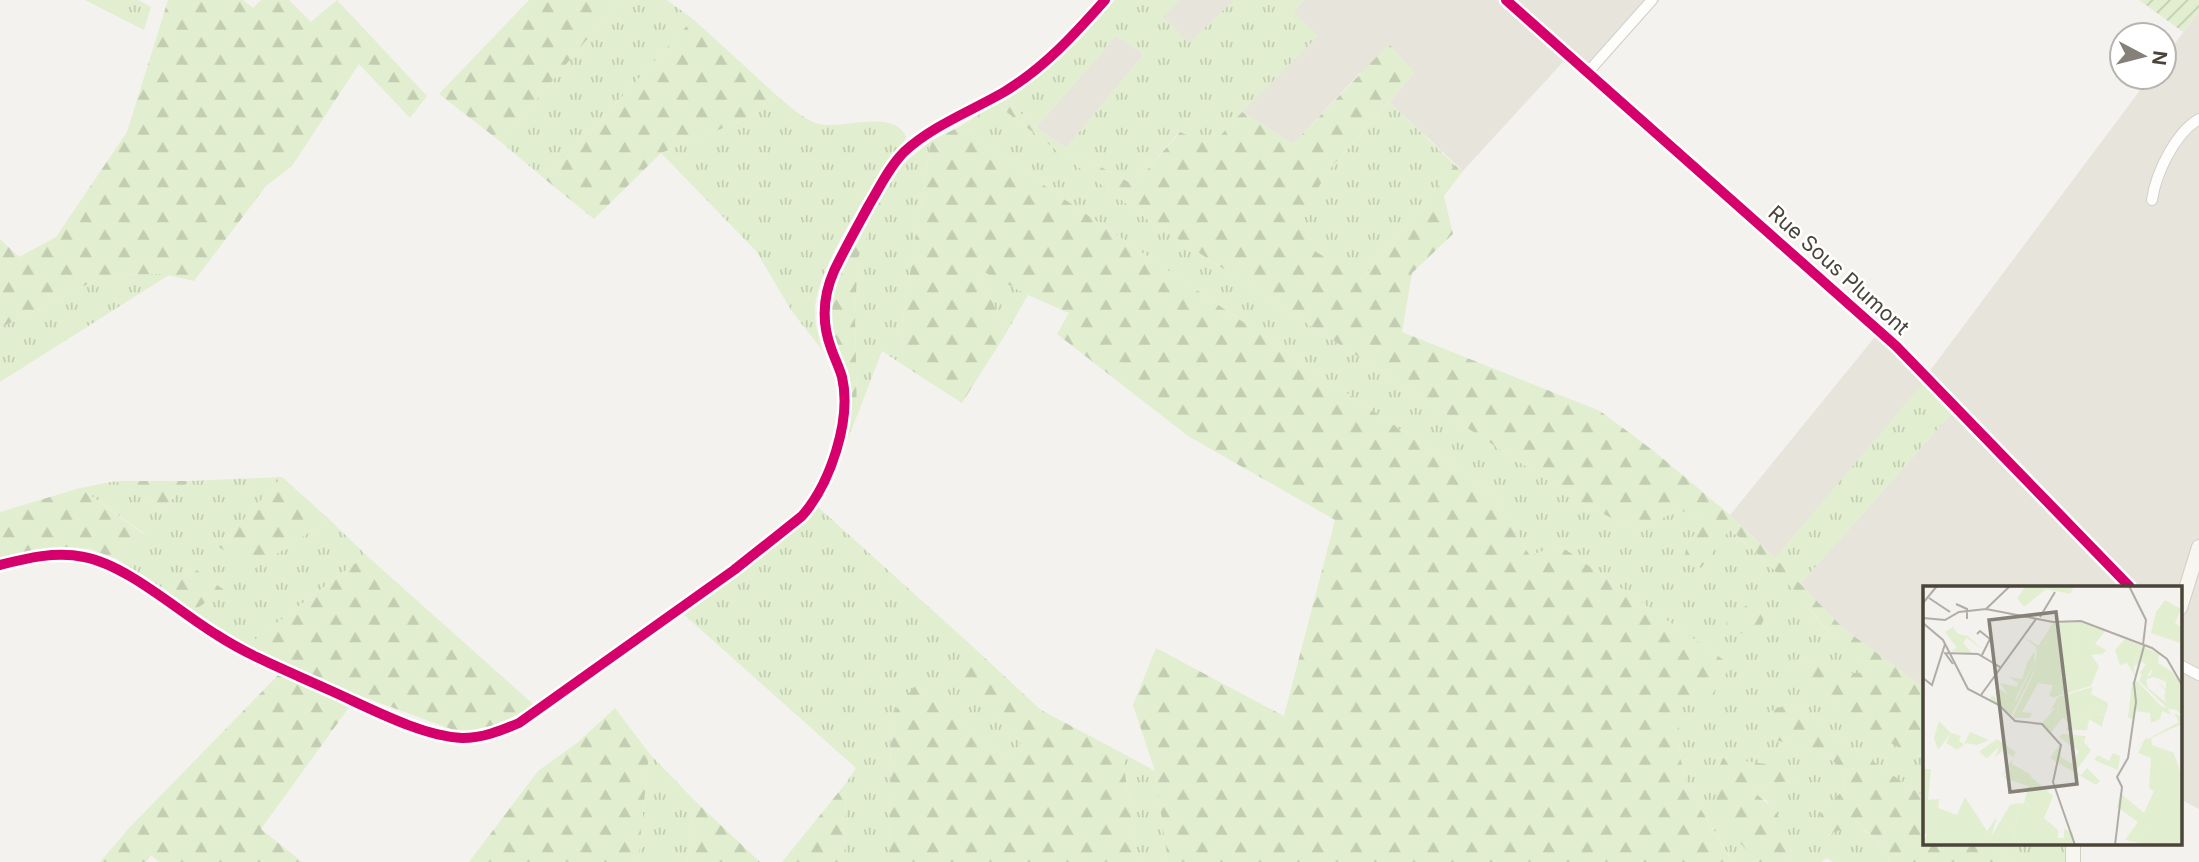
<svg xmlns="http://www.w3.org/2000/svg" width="2199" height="862" font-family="Inter,sans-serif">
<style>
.residential{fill:#e7e4dc}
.grass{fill:url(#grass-tufts)}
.forest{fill:url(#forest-firs)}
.garden{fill:url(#garden-furrows)}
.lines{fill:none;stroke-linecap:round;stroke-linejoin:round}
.minor-casing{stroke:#d2d0cb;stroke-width:12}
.secondary-casing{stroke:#d3cfc5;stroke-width:16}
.minor{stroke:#fdfdfc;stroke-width:10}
.secondary{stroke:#f7f6f1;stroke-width:14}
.cycleway-casing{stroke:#fff;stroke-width:15}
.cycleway{stroke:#d6006c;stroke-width:10}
.labels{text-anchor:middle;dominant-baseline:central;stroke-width:5;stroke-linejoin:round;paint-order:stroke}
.street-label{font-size:21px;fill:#4b4439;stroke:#fff}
.inset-road{fill:none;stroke:#b0aca6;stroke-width:2}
.view{fill:#868178;fill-opacity:0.15;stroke:#868178;stroke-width:3.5}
.inset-edge{fill:none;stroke:#4b4439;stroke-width:3.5}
</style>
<defs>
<pattern id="grass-tufts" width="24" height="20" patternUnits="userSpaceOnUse" patternTransform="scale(1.75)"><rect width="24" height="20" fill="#e1eecf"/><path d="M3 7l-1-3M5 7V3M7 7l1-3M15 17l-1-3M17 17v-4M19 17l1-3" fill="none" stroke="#c3cdb2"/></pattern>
<pattern id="forest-firs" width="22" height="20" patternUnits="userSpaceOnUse" patternTransform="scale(1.75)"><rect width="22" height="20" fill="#e1eecf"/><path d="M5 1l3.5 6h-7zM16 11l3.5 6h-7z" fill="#c3cdb2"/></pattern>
<pattern id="garden-furrows" width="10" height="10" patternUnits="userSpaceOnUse" patternTransform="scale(1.75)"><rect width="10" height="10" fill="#e1eecf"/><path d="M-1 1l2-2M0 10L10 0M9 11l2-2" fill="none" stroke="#c3cdb2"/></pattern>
</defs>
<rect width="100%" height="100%" fill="#f4f2ee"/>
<!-- residential -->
<path class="residential" d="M1179,0H1234L1189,44L1162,17Z
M1304,0H1660L1589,80L1563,62L1463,171L1389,102L1415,72L1360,73L1293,144L1242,112L1317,36L1293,11Z
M2199,11V809L2180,799V587H1924V688L1843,628L1800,584L1952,413L1923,384L1775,558L1730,515L1883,327L1929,372L2150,77H2164V58Z
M1116,36L1144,54L1066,148L1036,127Z"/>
<!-- grass -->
<path class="grass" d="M85,0H138L151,7L144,30Z
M620,0H667L693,19L546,180L501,142Z
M1115,0H1179L1163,17L1189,43L1234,0H1304L1293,11L1318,36L1242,112L1211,147L1179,132L1134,185L1066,148L1144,54L1116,36L1036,127L1004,99C1046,71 1082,38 1115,0Z
M774,93C787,104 802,119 819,124C843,130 894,108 906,137C903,148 890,157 884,167C863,201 817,270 815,308C814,322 819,337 822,350L791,310L756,251L661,153L753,116Z
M1389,102L1455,165L1360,281L1315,251L1299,218L1329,170Z
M996,104L1144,217L1584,504L1637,531L1678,510L1696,515L1701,526L1687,544L1701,568L1729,529C1751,548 1773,567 1793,589C1817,617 1837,648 1869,666V670C1847,681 1816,661 1793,659L1789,666L1805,672L1821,685L1837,704L1920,756L1924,755V797L1790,703L1775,740C1793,745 1834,753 1842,772C1844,776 1843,784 1844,789L1820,814L1828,836L1844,827L1856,825L1871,835L1890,858L1888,862H1833L1827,858L1821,862H1790L1791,850L1767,801L1755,793L1766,783L1794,781L1800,774L1715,790C1725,824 1733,836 1758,862H1726L1730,857L1686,784L1680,756L1677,701L1708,700L1731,665L1559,545L1530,556L1494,494L959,127Z
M931,141L902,324L903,365L882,351L857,416L855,313L858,258L881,203L879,200L900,166Z
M982,270L1028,295L1005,335L989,292L977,283Z
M163,274L169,275L0,382V328L106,275Z
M1923,383L1952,413L1800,584L1775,558Z
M282,477L220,546L252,570L329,519L366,555L248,645L193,611L223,590L195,569L166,592L117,559L145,534L80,488L116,481L161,511L189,481Z
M817,506L972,646L952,673L1022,743L1008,759L916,687L891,716L889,862H844L846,783L856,768L682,613L767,552L808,519Z
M649,753L695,801L687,862H638Z
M1122,753L1155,771L1168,862H1138Z
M1987,843H2065L2066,862H2013Z"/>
<!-- forest -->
<path class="forest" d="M168,0H243L253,8L261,0H289L311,22L337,0L427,96L410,118L359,64L292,166L266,186L194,281L163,274L106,275L0,328V239L19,257L56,237L127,132Z
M529,0H620L501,142L439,94Z
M693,19L774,93L753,116L661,153L594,219L546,180Z
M1389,44L1415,72L1329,170L1300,218L1315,251L1361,280L1455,165L1463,171L1444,196L1453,234L1412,273L1402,332L1600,411L1655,452L1730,515L1775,558L1843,628L1924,688V755C1911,755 1900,748 1889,742C1871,731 1855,719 1840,706C1820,689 1815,676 1789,666L1792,659C1814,661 1849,680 1869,670V666L1852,656L1839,644L1791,587L1762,558L1730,529L1701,568L1692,563L1685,555L1687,544L1701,526L1696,515L1678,510L1637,531L1584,504L1144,217L996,104L1004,99L1036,127L1066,148L1134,185L1180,132L1211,146L1242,112L1293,144Z
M959,127L1494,494L1530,556L1559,545L1731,665L1708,701H1678L1680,756L1686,784L1730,858L1726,862H1168L1155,771L1133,705L1156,648L1284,716L1335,520L1188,436L1057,334L1069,313L1028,295L982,271L977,283L989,292L1005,335L962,403L903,365L902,324L931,141Z
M879,200L882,203L858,258L855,313L857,416L842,452C846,431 853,410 849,388C844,362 826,333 827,305C829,280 865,224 879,200Z
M282,477L329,519L252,570L219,547Z
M116,481H189L161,511Z
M80,488L145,535L117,559L90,549L64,547L0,563V512Z
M366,555L534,705L498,725L462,733L358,695L261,829L302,862H159L151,855L146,862H100L129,828L287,666L248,645Z
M195,569L224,590L193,611L166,592Z
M1761,593L1767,599C1765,627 1757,645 1727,627L1726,619L1753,601Z
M972,646L1041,710L1122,753L1138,862H889L891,716L915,686L1008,759L1022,743L951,673Z
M1790,703L1924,797V843H1987L2013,862H1888L1890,858C1867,830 1864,817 1827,836L1823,831L1820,814L1844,789C1843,784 1844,776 1842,772C1834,753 1793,745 1775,740L1763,722L1769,712Z
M615,708L649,753L638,862H469L538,771L577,743Z
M1723,758L1794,768L1801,774L1794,781L1766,783L1755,793C1777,809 1794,833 1790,862H1758C1736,840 1712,812 1715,779C1716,772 1720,765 1723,758Z
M846,783L844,862H782Z
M695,801L760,862H687Z"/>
<!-- garden -->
<path class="garden" d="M2139,0H2199V11L2183,32Z"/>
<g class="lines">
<defs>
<path id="minor" d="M1506,0L1896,346L2130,587
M1588,72L1652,0
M2152,200C2156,173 2175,133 2199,119
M0,565C27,558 56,551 84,557C127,565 179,612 217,635C251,657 290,672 327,689C366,706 420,736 462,738C483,738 500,731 519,723L734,570L802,516C830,484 852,420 842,377C839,367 834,357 831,348C821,321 823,296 834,271C845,248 857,227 869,205C880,187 889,167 904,152C932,126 971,111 1004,92C1044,68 1074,35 1105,0
M2180,665L2199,675"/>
<path id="secondary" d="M2180,608L2199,547
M2073,843V862"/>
</defs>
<!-- minor casing -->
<use href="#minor" class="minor-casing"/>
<!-- secondary casing -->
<use href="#secondary" class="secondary-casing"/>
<!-- minor -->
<use href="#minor" class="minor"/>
<!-- secondary -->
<use href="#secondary" class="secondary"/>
<defs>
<path id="cycleway" d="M1506,0L1896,346L2130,587
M0,565C27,558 56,551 84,557C127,565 179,612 217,635C251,657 290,672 327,689C366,706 420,736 462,738C483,738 500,731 519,723L734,570L802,516C830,484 852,420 842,377C839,367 834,357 831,348C821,321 823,296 834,271C845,248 857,227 869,205C880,187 889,167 904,152C932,126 971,111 1004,92C1044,68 1074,35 1105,0"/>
</defs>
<!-- cycleway casing -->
<use href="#cycleway" class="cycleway-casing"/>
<!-- cycleway -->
<use href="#cycleway" class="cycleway"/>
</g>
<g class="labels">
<!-- street labels -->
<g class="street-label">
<text transform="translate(1839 270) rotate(42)">Rue Sous Plumont</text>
</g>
</g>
<!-- overview -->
<g transform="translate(1923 586)">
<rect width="259" height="259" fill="#f4f2ee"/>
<path d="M157,35L150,66L126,68L111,85L88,130L67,113L69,109L77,115L72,107L77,103L93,115L113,73L114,62L100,50L116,60L121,54L122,59L133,37ZM217,59L236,68L235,77L248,85L259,99L258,129L242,111L244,94L229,91V83L223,91L217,87L223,78L219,76L211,80ZM135,119L134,130L184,124L182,128L139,132L128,147L119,137ZM251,127L259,131V138L228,152L229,159L251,167L259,191V255L255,259H234L241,251L254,256L226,240L216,257L202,254L215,236L194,221L197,207L221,227L231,205L226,202L228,172L215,167L221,155L212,164L225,150L223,154L256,136ZM16,135L28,147L15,164L11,152ZM107,190L130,210L121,232L135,244V252H141V243L150,247L151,259L91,257L96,217L107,219L114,206Z" fill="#e1eecf"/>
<path d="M103,0H151L147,8L123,3L101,21L94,12ZM242,14L258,23L252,37L259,42L257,57L228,47L233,26ZM149,35L152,41L143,45L149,62L136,50L125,61L137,37ZM157,35L183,44L172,58L183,64L180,68L168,69L176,80L168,100L131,111L126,110L130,99L115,97L99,126L109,127L107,132H89L122,64L132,67L138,61L130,64V58H137L143,62L139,66H150ZM130,37H133L126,53L112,65L111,77L85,127L90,116L77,97L94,101L95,97L86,91L99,93L104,77ZM30,41L35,48L45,50L61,65L44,52L40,57L50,68L27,65L34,62L22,46ZM202,53L217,59L211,79L212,90L204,77L197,79L192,64ZM230,83L229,91L223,94L225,102L244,117L241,111L243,105L234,96L243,103V96L233,91L244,94L246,100L242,111L254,124L245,123L248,129L239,125L237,133L228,137L227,127L212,125L210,133L205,132L209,96L214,95L238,120L244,122L216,95L219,88L227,90ZM170,101L168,108L185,117L184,124L134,130L136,120L128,124L135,111ZM182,128L179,141L166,133L164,144H143L147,137L140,132ZM47,146L66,154L54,159L43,157L34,164L23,157L28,147L38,150L36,155L41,158ZM139,148L163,150L161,156L168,164L152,186L158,189L164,182L177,195L173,199L127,172L137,158L138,171L149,178L156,165L136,151ZM74,153L93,166L90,171L80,164L72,172L76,161L64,172L58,168L57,165ZM190,167L197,170L195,184L171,174L175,169L186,175ZM90,172L89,178L107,188L114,206L108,219L101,218L105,200L81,192L84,186L78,191ZM0,183H8L5,214L16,213L15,222L34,229L42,211L64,245L74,231L68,251L87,219L96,217L91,257L98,259H0L4,248H0ZM226,240L236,243L254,256L241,252L234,259H215Z" fill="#e1eecf"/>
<path class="inset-road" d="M206,0L223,34L220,59M6,12L27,26M0,17L14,0M33,18L44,23V33M63,23L87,0M117,31L132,6M0,32L22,34L36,26L63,23L130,36L158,35L229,62L244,73L259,99M0,37L20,54L45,103L76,119L92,135L119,138L138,159L130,196L152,259M54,48L57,45L67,53L59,69M30,78L22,67L55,68L77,81M0,92L9,99L22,58M58,109L113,33M192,259L199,201L194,191L205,172L213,116L211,97L221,60"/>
<path class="view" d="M133,26L154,198L87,206L66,34Z"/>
<rect width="259" height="259" class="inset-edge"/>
</g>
<!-- north arrow -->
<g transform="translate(2143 56) rotate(97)"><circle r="33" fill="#ffffff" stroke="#b7b4b0" stroke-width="2"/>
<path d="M0-5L12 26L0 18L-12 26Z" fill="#868178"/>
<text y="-10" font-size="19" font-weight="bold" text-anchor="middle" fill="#4b4439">N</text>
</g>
</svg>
